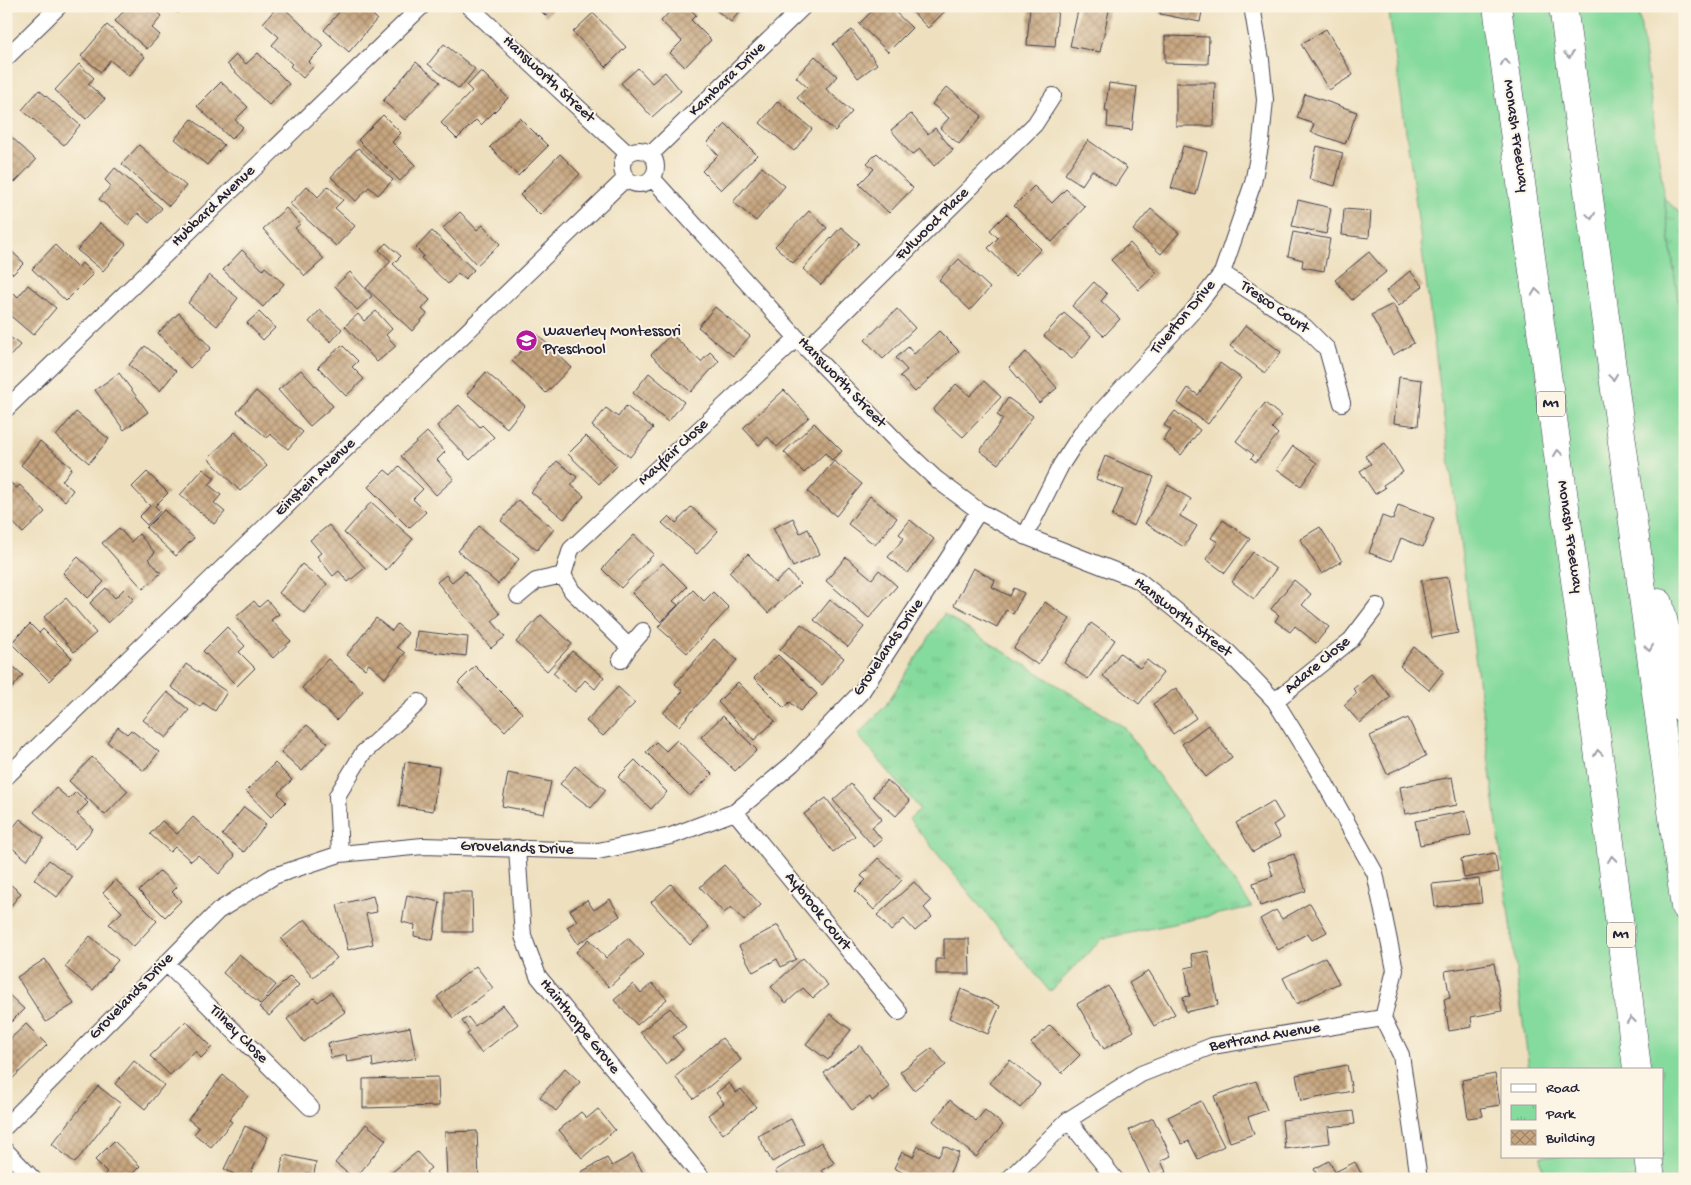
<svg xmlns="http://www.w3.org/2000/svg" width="1691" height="1185" font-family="'Gochi Hand',sans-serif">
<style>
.grass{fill:#85da9d;stroke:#547e6c}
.park{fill:url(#park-tufts);stroke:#547e6c}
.building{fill:url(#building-cross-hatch)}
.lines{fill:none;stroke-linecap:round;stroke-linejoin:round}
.street-casing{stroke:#413e4f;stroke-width:18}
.highway-casing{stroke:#413e4f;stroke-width:29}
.street{stroke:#fff;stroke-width:16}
.highway{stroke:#fff;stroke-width:28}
.oneway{stroke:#9c9ca7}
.labels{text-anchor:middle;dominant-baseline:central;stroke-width:4;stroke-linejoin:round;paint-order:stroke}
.shield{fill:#fcf5e5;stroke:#63616e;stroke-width:1}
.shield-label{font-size:15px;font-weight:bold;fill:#22223b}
.street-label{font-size:16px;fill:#22223b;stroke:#fcf5e5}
.poi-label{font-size:16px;fill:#22223b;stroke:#fcf5e5;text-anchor:start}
</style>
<defs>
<pattern id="park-tufts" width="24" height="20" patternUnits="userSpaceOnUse" patternTransform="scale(1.25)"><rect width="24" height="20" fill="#85da9d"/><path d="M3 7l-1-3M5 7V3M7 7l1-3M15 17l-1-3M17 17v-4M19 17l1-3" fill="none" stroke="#73bb88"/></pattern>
<pattern id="building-cross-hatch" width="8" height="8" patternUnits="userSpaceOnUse" patternTransform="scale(1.25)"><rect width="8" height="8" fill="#c6a57f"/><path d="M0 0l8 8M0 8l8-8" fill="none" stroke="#a08669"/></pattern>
</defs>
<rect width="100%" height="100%" fill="#fcf5e5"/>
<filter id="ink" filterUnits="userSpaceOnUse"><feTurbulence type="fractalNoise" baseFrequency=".02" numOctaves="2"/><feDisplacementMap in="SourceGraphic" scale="10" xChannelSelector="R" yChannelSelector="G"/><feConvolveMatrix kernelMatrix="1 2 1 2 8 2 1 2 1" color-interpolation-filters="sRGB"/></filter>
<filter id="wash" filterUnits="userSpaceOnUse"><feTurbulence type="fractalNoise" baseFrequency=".0096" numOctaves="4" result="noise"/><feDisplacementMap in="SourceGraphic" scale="20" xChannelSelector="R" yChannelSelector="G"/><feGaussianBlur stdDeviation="1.12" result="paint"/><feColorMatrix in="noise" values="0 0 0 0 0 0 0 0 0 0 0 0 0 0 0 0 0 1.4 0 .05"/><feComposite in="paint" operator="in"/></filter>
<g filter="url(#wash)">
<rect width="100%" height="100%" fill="#eee0bf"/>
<!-- grass -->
<path class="grass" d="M1388,6H1638L1685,349V1179H1544L1541,1156H1662V1069H1529L1411,166Z"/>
<!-- park -->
<path class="park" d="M1664,198L1685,218V349Z
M944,614L1124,727L1252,907L1102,939L1050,992L909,819L920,809L858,735L886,705Z"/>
<g id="blocks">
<!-- building -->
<path class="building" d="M128,6H152L162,16L152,28L160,35L147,49L115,21Z
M169,6H183L178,13Z
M278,6H282L324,46L308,62L313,67L303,78L290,66L292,64L272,45L279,37L263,23Z
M344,6H381L373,15L377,19L349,52L324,30Z
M536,6H555L546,16Z
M675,6H687L696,15L691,20L711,40L685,67L670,53L682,41L661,21Z
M711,6H744L731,22Z
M877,6H889L912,28L888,52L859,24Z
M907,6H950L928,28Z
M1030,6H1058L1055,47L1027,45Z
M1079,6H1110L1100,52L1070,46Z
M1161,6H1203L1200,22L1160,14Z
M593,13L626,47L606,67L573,32Z
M107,25L145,57L129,76L110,60L101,72L81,56Z
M1326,29L1353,75L1329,90L1301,44Z
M852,30L877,64L858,78L833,44Z
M1165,36L1209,37L1208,64L1165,63Z
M444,44L475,69L459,89L428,64Z
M258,53L289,84L269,105L227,64L236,55L246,64Z
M815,56L837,76L826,89L852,112L835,131L797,98L807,87L796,77Z
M416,62L440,82L405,120L383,101Z
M79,64L94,78L88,84L105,99L86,119L55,90Z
M638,68L652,83L665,72L681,91L652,117L621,83Z
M481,71L508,98L481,125L476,120L457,139L441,123L472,91L467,86Z
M221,82L248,107L235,120L243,127L231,139L197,106Z
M1109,83L1137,87L1132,130L1107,127L1108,112L1105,111Z
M1176,83H1215L1214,126H1176Z
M947,87L982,116L959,144L940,128L949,118L932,104Z
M39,90L80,125L64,145L22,110Z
M1305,94L1357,112L1345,144L1311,132L1314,124L1297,118Z
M778,101L812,129L794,151L760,123Z
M911,114L928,134L935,128L953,150L934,166L920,149L912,155L891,130Z
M383,115L401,133L392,142L415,165L400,181L358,140Z
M520,118L548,146L518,176L490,147Z
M192,119L224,145L207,165L175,139Z
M726,124L757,155L721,190L702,171L718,155L707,143Z
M6,132L36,160L15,182L6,174Z
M1088,140L1127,168L1115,186L1092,170L1082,185L1065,174Z
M139,145L186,186L169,206L122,164Z
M1183,146L1207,152L1196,195L1171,188Z
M1317,146L1343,153L1335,186L1309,179Z
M358,148L393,180L378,195L369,187L356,201L331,177Z
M877,153L913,188L889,213L859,184L874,169L867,163Z
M560,154L580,174L540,215L520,195Z
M762,167L785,186L756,221L733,202Z
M115,168L162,208L149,223L138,213L128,225L99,199L111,186L105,180Z
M307,186L318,197L328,186L343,200L335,208L355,226L336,246L290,204Z
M1034,186L1052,203L1066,189L1085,207L1052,242L1014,206Z
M1298,200L1331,208L1326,234L1292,226Z
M286,208L300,224L295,228L324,259L305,276L263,229Z
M1151,209L1179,233L1161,254L1133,230Z
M1344,209L1371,211L1369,238L1342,235Z
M809,211L827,228L793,263L775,246Z
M460,212L477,230L483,225L500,244L477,265L443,228Z
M1006,214L1041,249L1015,276L988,248L998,238L990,230Z
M100,223L126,244L103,271L77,250Z
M841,227L859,243L821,285L803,269Z
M432,231L474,270L465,279L458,273L448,284L421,258L424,256L416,248Z
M1293,232L1330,239L1324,271L1302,267L1303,260L1288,256Z
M386,243L401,256L393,264L430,300L422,309L427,314L412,331L366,288L391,261L379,250Z
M1130,243L1157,273L1139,290L1111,260Z
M55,245L78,268L82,263L93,274L66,301L32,269Z
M8,248L24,263L13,274L6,268V250Z
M242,250L263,270L265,267L284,284L263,307L223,270Z
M1369,252L1386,272L1352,300L1335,280Z
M959,259L990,288L970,310L939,280Z
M1410,271L1423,286L1399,306L1386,291Z
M350,272L372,296L357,310L335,286Z
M209,275L238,298L217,326L188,303Z
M1094,282L1107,294L1101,301L1120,319L1104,336L1072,306Z
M28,285L56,308L33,335L6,312V303L14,293L18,297Z
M1393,304L1414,343L1393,355L1371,315Z
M715,307L750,336L733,356L698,327Z
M897,309L915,328L883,359L865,340Z
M320,310L342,329L331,342L309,322Z
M376,311L392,329L386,335L396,346L377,362L345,326L358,314L364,321Z
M259,312L275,328L263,340L247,323Z
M179,313L211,348L190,368L158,333Z
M1064,313L1091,336L1072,359L1044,336Z
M1246,325L1281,352L1265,373L1230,346Z
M939,331L959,351L915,392L900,376L907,370L896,358L908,347L914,354Z
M6,334L20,345L6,361Z
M537,334L571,367L546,393L512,361Z
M671,334L701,362L710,352L719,361L691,392L651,355Z
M342,345L358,361L352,367L364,379L346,396L318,367Z
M145,346L176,371L160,391L129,365Z
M1026,352L1057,388L1039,403L1009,367Z
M1220,363L1241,378L1208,424L1178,403L1188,388L1198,395Z
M301,370L333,406L310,426L278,390Z
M486,372L525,406L507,428L467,394Z
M119,373L148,412L124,430L95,390Z
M649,373L684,402L668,422L633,393Z
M1399,377L1422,380L1418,426L1394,423Z
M984,381L1001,397L963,437L933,410L956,384L970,396Z
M784,390L809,417L777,447L768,437L759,445L743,428Z
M256,391L303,432L288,449L270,434L267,438L237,412Z
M1008,398L1033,416L998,464L980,451L1003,419L997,415Z
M1265,403L1281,416L1272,428L1278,434L1256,462L1251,458L1254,455L1236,441Z
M459,405L480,427L482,425L494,437L470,460L437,426Z
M626,406L653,428L630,457L592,426L606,408L618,417Z
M1175,411L1200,430L1181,455L1163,440L1171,430L1164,425Z
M76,412L109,439L89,463L56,436Z
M814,423L842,451L832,460L825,453L804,473L784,452Z
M235,432L267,466L240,491L208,458Z
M427,432L445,452L437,460L454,479L436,495L401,456Z
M586,436L617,466L599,484L568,454Z
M40,441L72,468L62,481L73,490L65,501L21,465Z
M1385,443L1403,472L1383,485L1385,488L1375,494L1360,471L1371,464L1365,456Z
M1293,446L1317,463L1301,486L1277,469Z
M1105,456L1154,477L1134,526L1112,516L1123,490L1096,479Z
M557,461L577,477L571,485L584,496L564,519L531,492Z
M834,461L862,484L836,516L808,492Z
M399,466L423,489L413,499L426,512L409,528L368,487L385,470L391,475Z
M203,469L215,478L209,485L221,495L214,503L225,512L214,524L180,495Z
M147,472L168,493L155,506L160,511L147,525L139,517L150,506L132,487Z
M6,478L16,488L20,485L45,512L23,533L6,515Z
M1168,485L1191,499L1180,516L1197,526L1184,547L1145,523Z
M870,496L897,518L875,545L848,524Z
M518,500L554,529L537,550L501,521Z
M371,502L413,539L386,570L344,533Z
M1398,505L1434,518L1423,547L1401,538L1392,561L1369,553L1382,516L1393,520Z
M691,507L718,531L697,554L662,523L669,516L676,523Z
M164,510L194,538L176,556L146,528Z
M793,518L800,533L808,529L820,554L793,567L773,528Z
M910,520L934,539L908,573L888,557L904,538L899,534Z
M1223,520L1250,539L1225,573L1206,559L1218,542L1211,538Z
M6,521L13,526L6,535Z
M329,525L365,568L348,582L339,571L333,576L317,556L321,553L310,540Z
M479,526L519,559L498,584L458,551Z
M1320,527L1342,561L1322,574L1300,539Z
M119,528L131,542L139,534L155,553L148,559L161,573L143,589L102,543Z
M634,535L654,554L621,588L602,569Z
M1253,552L1276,569L1254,599L1232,582Z
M748,554L775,583L788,571L800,584L768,613L729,572Z
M78,557L104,582L88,598L63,573Z
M846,557L872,579L879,570L897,586L869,618L826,581Z
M663,563L687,587L673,601L678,605L661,622L632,593Z
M302,564L327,584L304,613L279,593Z
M973,568L995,580L992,587L1010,596L1014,588L1024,593L1013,614L1006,610L997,627L954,605Z
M465,571L500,614L492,621L505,637L491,648L437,582L446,575L452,582Z
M1448,577L1458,633L1432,638L1421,581Z
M1294,580L1311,594L1302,605L1329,627L1316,643L1295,626L1290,632L1275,621L1279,615L1271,609Z
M106,588L115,598L124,589L134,599L108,623L90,603Z
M693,590L704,601L713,592L729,608L687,653L658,627Z
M66,598L96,633L74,652L44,617Z
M267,600L279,614L271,620L291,641L273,658L236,617L254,601L259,607Z
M830,600L864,627L848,647L814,620Z
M1045,602L1070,619L1038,665L1014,648Z
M541,615L572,644L547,671L516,642Z
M376,618L392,631L397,624L408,633L397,647L405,653L385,678L369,664L365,669L347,655Z
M1091,623L1115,640L1088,679L1064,663Z
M30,624L39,633L43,629L72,658L49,681L11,643Z
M801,624L844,658L822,685L780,650Z
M227,627L245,646L239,652L255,668L237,686L203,651Z
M417,631L468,637L466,656L415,650Z
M714,639L737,660L679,726L663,713L683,691L675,684Z
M1414,647L1444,671L1429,690L1400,666Z
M572,651L604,677L595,689L585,680L575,692L553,673Z
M1120,653L1140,668L1147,660L1163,673L1139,704L1103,676Z
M778,655L817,694L800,711L790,702L784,708L754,678Z
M328,659L363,691L337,720L302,688Z
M8,662L23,675L6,695V663Z
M186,664L227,692L215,711L203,703L200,707L171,687Z
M475,666L522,713L505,731L458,683Z
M1371,674L1391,697L1360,723L1344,705L1357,693L1353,689Z
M738,682L775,721L754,740L718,702Z
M618,687L635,703L603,736L586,721Z
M1176,688L1196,718L1173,734L1153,704Z
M167,692L189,710L166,738L143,720Z
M723,716L757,750L735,771L701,737Z
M1408,718L1426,756L1387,774L1370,736Z
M307,725L328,743L302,771L281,752Z
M1208,725L1232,757L1206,777L1182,744Z
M118,727L127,734L131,730L159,752L144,771L107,742Z
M677,740L712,774L690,796L646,752L656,742L666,751Z
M92,757L128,791L105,815L69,781Z
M635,760L667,792L651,809L618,777Z
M405,762L439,767L433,811L399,806Z
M275,763L292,780L278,793L286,802L271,817L246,791Z
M575,766L606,790L591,808L560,784Z
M508,773L551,782L544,814L502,806Z
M1452,777L1457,805L1405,814L1400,787Z
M887,780L910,801L896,816L873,796Z
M851,784L882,819L872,827L882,840L874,847L833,800Z
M56,788L69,799L76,792L88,803L77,814L93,829L75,849L34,812Z
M826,798L855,836L833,852L804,814Z
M1273,801L1283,818L1273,825L1280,837L1253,852L1236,823Z
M244,807L266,824L244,852L222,835Z
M1466,811L1471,835L1420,845L1415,821Z
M193,817L235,856L219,874L198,855L191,861L175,847L170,852L150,834L162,821L177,834Z
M20,819L44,838L27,860L6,843V836Z
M1495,853L1498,872L1464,878L1461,859Z
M1294,854L1306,891L1260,906L1253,883L1273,876L1268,862Z
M878,858L902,880L874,910L855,891L866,880L861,876Z
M49,860L72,877L57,897L34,879Z
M724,865L761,905L744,921L731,907L724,913L700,887Z
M160,871L177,887L172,892L181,901L165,917L139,891Z
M1479,879L1482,903L1435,907L1432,884Z
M116,880L157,921L133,947L109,924L122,912L103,893Z
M6,881L21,893L6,912Z
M914,882L931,901L924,908L932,917L915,931L904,919L891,931L877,915Z
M671,884L709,927L690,945L651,902Z
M445,892H472L473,932H445Z
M407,895L440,902L433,940L414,936L415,925L402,922Z
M373,896L377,912L366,914L373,944L348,950L337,905Z
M610,899L620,916L578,944L567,927L577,921L570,910L587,900L594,910Z
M1310,903L1327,932L1312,940L1308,933L1278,950L1260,919L1276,910L1282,919Z
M305,919L337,958L313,977L281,939Z
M778,925L796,959L781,967L777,959L753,972L739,946Z
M90,936L118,960L93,990L65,967Z
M628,938L644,955L609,987L576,952L589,939L606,958Z
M944,939H969L970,974H936V959H944Z
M1208,951L1218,1005L1186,1012L1183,997L1190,996L1185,968L1194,966L1191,954Z
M239,954L276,985L260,1004L223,973Z
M1325,957L1339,983L1296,1004L1283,978Z
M803,958L828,985L813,998L803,988L786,1003L771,987Z
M45,959L74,1004L46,1022L17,977Z
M1494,963L1502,1011L1471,1017L1472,1027L1449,1031L1444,999L1450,998L1445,971Z
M476,966L493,988L453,1018L437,997Z
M1149,971L1175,1014L1154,1026L1129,983Z
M290,976L299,985L269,1016L259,1007Z
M652,983L667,999L637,1025L614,1000L633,984L641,993Z
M1108,986L1134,1031L1104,1049L1077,1004Z
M961,989L1000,1006L988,1034L949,1018Z
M6,992L24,1009L8,1025L6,1023Z
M331,992L345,1012L304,1042L287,1019L314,998L318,1002Z
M503,1005L518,1024L481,1053L467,1034L470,1032L462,1021L468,1017L475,1026Z
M670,1008L686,1027L673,1037L683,1050L666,1064L640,1032Z
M830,1014L851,1030L828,1060L806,1044Z
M186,1021L212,1047L201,1058L195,1051L170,1075L150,1056Z
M26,1024L47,1045L6,1085V1043Z
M1050,1025L1080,1055L1062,1073L1031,1043Z
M410,1027L416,1058L373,1067L372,1058L347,1062L346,1055L331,1058L328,1043Z
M722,1038L741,1060L694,1099L675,1077Z
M860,1045L880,1072L879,1073L890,1087L872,1101L870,1097L852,1110L824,1073Z
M932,1048L946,1065L914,1090L900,1072Z
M1010,1060L1040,1085L1020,1108L990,1083Z
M134,1061L164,1085L145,1109L115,1084Z
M1347,1065L1352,1091L1301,1101L1296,1075Z
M565,1068L580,1082L556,1111L540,1097Z
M1495,1074L1500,1105L1481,1108L1483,1116L1468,1118L1462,1080Z
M223,1075L248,1096L229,1120L232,1122L211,1147L194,1134L199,1128L188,1119Z
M438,1077L439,1106L363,1108V1079Z
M1256,1081L1267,1110L1248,1117L1254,1134L1230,1142L1214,1096Z
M729,1083L736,1093L741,1089L756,1107L723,1134L708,1115L724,1103L716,1093Z
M98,1086L121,1104L75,1163L52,1144Z
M950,1100L976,1121L985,1110L1003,1125L976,1157L933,1121Z
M1201,1101L1224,1146L1198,1159L1189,1141L1182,1144L1168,1117Z
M598,1109L615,1130L582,1158L559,1130L581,1112L587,1118Z
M1353,1111L1355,1124L1328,1127L1330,1143L1285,1149L1282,1120Z
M1153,1118L1171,1156L1161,1161L1166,1172L1152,1179L1129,1130Z
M791,1119L804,1144L772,1162L758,1136Z
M366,1124L386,1140L355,1179L335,1163Z
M245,1126L268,1137L248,1179H244L224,1169Z
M477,1131L479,1179H447L445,1132Z
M114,1141L140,1166L127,1179H100L107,1172L95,1160Z
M821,1142L834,1163L822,1170L827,1179H781L775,1171Z
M918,1146L939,1156L944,1146L959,1153L947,1179H915L894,1168L902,1152L913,1157Z
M417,1152L431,1168L426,1172L429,1176L426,1179H396L391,1173Z
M633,1154L644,1175L637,1179H585L581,1172L607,1158L612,1166Z
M284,1155L316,1162L314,1174L306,1173L305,1179H279Z
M1329,1161L1335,1172L1355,1162L1364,1179H1319L1314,1169Z"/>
</g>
</g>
<g filter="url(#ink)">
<use href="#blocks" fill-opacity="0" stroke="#413e4f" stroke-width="1"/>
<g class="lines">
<defs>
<path id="street" d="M469,6L627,153
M6,58L59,6
M622 167a17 17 0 1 1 34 0a17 17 0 1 1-34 0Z
M651,154L804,6
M652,178L807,349L905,450L936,479L979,511L1025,536L1138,580L1229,653L1275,701L1317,769L1375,873L1395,970L1383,1018L1401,1055L1419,1179
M1222,273L1305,327L1327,349L1342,403
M807,349L1035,124L1053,96
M6,409L422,6
M1025,536L1061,465L1083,431L1193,311L1222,273L1253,183L1261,141L1265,100L1261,60L1252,6
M518,596L536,581L563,575
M629,647L572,591L563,575L571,549L797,338
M621,660L629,647L643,631
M1275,701L1351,640L1377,606
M6,777L626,178
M735,812L899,1012
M517,848L523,936L538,976L703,1179
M340,854L337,796L363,753L419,702
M166,963L310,1107
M1068,1120L1115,1179
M6,1126L218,911L274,876L340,854L423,846L598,851L671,836L735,812L792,764L862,691L979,511
M6,1151L33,1179
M1009,1179L1068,1120L1141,1074L1212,1046L1383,1018"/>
<path id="highway" d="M1497,6L1605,801L1637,1069
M1563,6L1685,907
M1659,603L1685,710
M1648,1156L1651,1179"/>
</defs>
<!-- street casing -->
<use href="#street" class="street-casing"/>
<!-- highway casing -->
<use href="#highway" class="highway-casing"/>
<!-- street -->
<use href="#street" class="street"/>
<!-- highway -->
<use href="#highway" class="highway"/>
</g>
<!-- one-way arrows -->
<defs><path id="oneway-chevron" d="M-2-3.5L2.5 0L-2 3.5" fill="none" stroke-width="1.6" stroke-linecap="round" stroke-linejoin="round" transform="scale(1.25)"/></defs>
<g class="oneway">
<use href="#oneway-chevron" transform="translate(1569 55) rotate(82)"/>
<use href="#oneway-chevron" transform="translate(1505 62) rotate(-98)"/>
<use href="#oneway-chevron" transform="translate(1591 216) rotate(82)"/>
<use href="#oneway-chevron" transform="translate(1536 292) rotate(-98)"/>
<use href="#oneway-chevron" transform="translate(1613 377) rotate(82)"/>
<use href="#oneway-chevron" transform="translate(1558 453) rotate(-98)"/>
<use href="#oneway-chevron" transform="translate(1649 648) rotate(82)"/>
<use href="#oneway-chevron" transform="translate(1598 753) rotate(-98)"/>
<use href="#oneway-chevron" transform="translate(1612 859) rotate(-97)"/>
<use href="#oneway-chevron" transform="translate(1631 1020) rotate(-97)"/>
</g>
</g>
<!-- icons -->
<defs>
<symbol id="school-disc" viewBox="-11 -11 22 22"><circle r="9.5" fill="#b5179e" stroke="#fcf5e5"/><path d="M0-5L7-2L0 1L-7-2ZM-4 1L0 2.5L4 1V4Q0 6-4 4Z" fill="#fff"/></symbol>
</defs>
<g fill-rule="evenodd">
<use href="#school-disc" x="514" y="328" width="25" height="25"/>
</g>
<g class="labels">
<!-- shield labels -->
<g class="shield">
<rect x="1537" y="391.5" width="28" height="25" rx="4"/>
<rect x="1607" y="922.5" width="28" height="25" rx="4"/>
</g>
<g class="shield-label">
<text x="1551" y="404">M1</text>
<text x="1621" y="935">M1</text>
</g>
<!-- street labels -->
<g class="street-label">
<text transform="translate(548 80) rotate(43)">Hansworth Street</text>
<text transform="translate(728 80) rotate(-44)">Kambara Drive</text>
<text transform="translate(1515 136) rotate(82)">Monash Freeway</text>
<text transform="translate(214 207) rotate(-44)">Hubbard Avenue</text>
<text transform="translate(933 225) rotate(-45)">Fulwood Place</text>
<text transform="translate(1274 308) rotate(35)">Tresco Court</text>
<text transform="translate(1184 318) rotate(-50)">Tiverton Drive</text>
<text transform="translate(841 383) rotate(46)">Hansworth Street</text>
<text transform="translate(674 453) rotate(-43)">Mayfair Close</text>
<text transform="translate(316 478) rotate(-44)">Einstein Avenue</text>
<text transform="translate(1569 537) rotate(82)">Monash Freeway</text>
<text transform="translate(1182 618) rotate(38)">Hansworth Street</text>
<text transform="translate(889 648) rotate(-56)">Grovelands Drive</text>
<text transform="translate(1318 666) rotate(-40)">Adare Close</text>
<text transform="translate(517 849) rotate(2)">Grovelands Drive</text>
<text transform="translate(817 912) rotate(51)">Aybrook Court</text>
<text transform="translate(132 997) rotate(-46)">Grovelands Drive</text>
<text transform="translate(579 1027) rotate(51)">Hainthorpe Grove</text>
<text transform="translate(238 1035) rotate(45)">Tilney Close</text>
<text transform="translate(1265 1038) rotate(-10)">Bertrand Avenue</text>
</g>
<!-- poi labels -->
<g class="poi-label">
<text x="543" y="332">Waverley Montessori<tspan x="543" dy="18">Preschool</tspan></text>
</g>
</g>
<!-- margin -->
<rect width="1691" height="1185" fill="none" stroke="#fcf5e5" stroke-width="25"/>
<!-- legend -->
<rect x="1501" y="1068" width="162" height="90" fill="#fcf5e5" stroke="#a5a1a1"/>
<rect x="1511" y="1084" width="25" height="8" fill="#ffffff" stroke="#a5a1a1"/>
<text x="1546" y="1092" font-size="15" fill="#22223b">Road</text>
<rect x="1511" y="1105" width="25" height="15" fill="url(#park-tufts)" stroke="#a5a1a1"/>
<text x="1546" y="1118" font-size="15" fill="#22223b">Park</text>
<rect x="1511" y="1130" width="25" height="15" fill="url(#building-cross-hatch)" stroke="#a5a1a1"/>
<text x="1546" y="1142" font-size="15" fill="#22223b">Building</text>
</svg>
